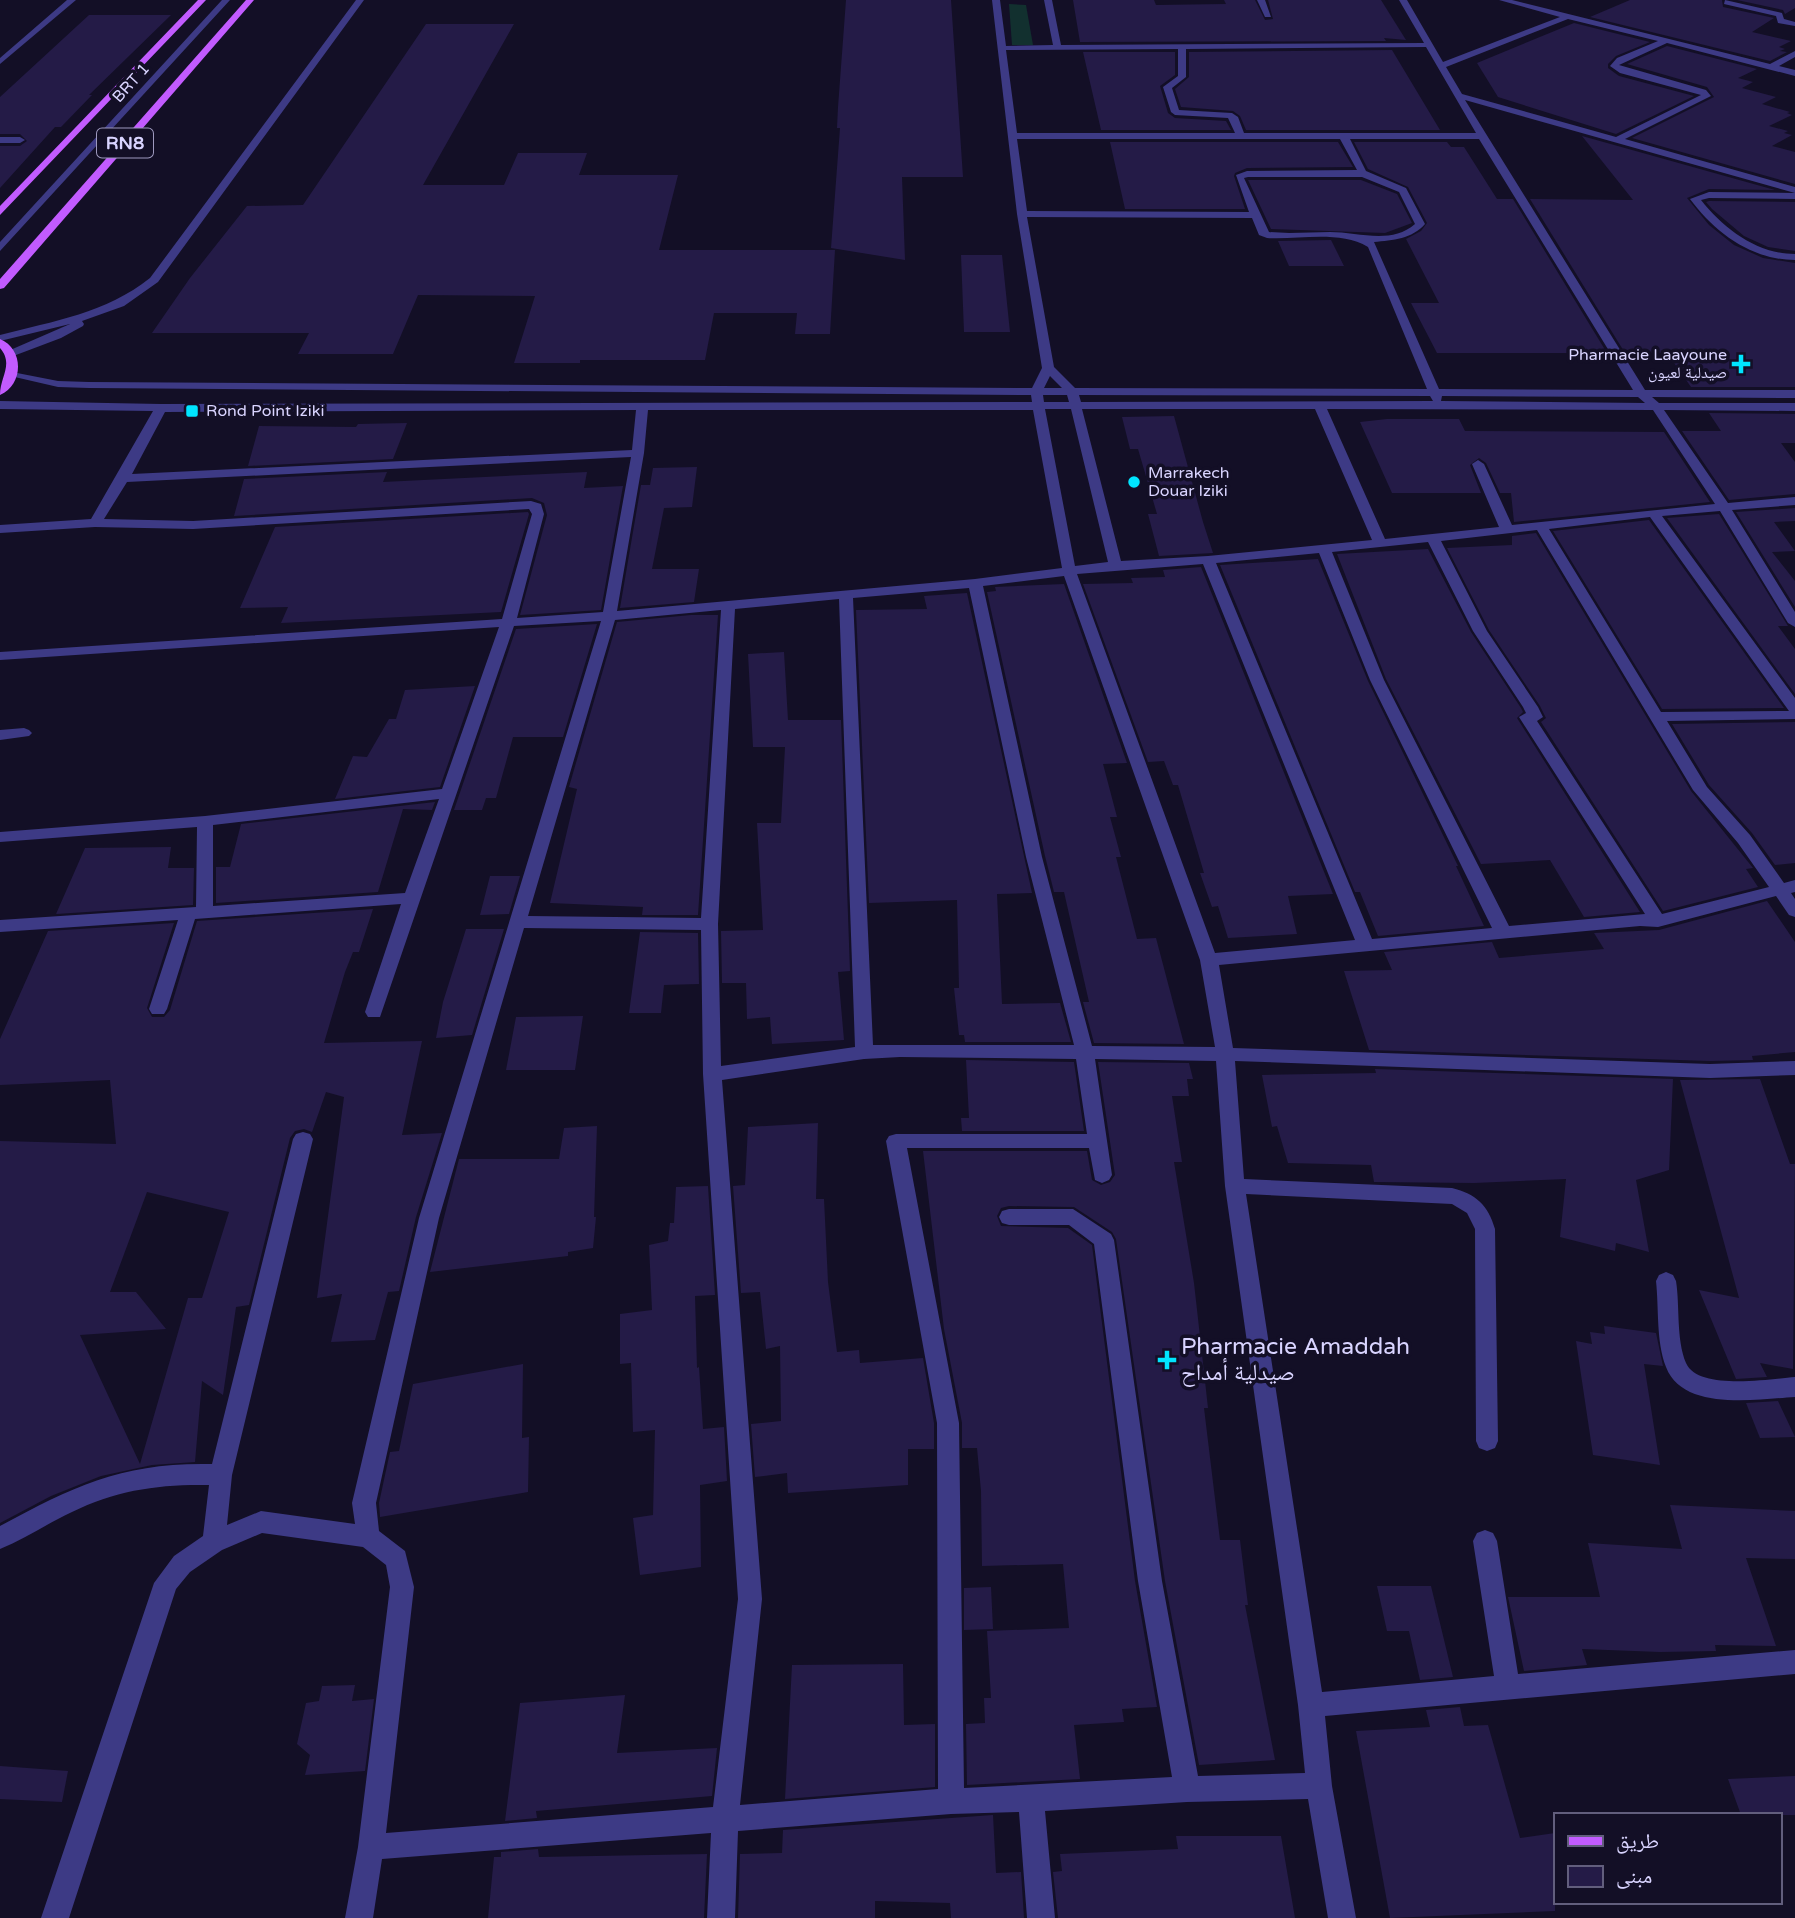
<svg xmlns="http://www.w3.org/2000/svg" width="1795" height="1918" font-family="'Varela Round','Noto Naskh Arabic',sans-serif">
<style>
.green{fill:#12302f}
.building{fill:#241b47;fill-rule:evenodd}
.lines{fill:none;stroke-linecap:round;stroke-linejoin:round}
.minor{fill:#3d3a85;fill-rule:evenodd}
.major{fill:#c25bff;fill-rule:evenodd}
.poi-dot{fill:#00e5ff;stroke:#130f26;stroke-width:2.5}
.labels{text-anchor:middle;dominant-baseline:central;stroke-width:7;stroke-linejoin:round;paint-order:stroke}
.far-street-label{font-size:16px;fill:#d9d4ff;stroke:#130f26}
.far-poi-label{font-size:16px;fill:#d9d4ff;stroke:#130f26;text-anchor:start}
.shield{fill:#130f26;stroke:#9e99be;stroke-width:2}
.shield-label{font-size:18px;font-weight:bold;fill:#d9d4ff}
.near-poi-label{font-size:23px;fill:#d9d4ff;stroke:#130f26;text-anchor:start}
</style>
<rect width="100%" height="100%" fill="#130f26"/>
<!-- green -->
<path class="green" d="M1009,4L1026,5L1033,45H1012Z"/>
<!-- building -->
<path class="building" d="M846,0H951L963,177H902L905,260L831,248L840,128H837L838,107Z
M1073,0H1154L1156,5L1226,4L1224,0H1255L1265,20L1273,19L1268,0H1381L1406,40L1384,38L1386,41L1080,42Z
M1630,0H1722L1723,7L1774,18L1752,32L1791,41L1779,47L1785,49L1780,51L1787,52L1770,61L1590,17Z
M1737,0H1795V8L1785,14L1783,10Z
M89,15H171L89,95H92L61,127H55L0,188V146H20L27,141L20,134H0V97Z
M1574,23L1650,42L1616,56L1608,64V68L1619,76L1694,96L1616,134L1498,97L1477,63Z
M426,24H514L423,185H504L518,153H587L579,175H678L659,250H835L830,334H795L797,313H714L705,360H580V363H514L535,296L418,295L393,354H298L309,333H152L190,278L247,206L303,205Z
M1667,46L1757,69L1738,78L1753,82L1742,88L1776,97L1762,104L1790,112L1787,113L1792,115L1769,126L1788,131L1784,133L1792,135L1772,146L1795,152V184L1632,138L1714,97L1707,87L1627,64Z
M1392,50L1440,130H1246L1240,116L1233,111L1181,107L1175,89L1189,77V52Z
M1083,52H1175V75L1160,86L1168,113L1175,118L1226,121L1231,130H1101Z
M1582,136L1775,190L1709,189L1687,198L1709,225L1734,245L1763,258L1795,263V387H1691L1667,353H1625L1530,199L1633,200Z
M1110,142H1338L1353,167L1247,168L1235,173L1234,176L1245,209H1125Z
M1354,142H1447L1451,147H1464L1497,199H1513L1607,353H1437L1411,303H1439L1406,239L1421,231L1427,223L1408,187L1368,169Z
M1248,180H1361L1397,194L1412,223L1385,233L1271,229Z
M1709,201L1795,202V251L1768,247L1744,236L1712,209L1706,202Z
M1331,240L1344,266H1289L1278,241Z
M961,255H1002L1010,332H964Z
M1709,413L1795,414V443H1781L1795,462V494L1729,500L1682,431H1721Z
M1174,416L1203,522L1213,553L1159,556L1148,514H1157L1138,449H1130L1122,417Z
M1387,419H1459L1465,431L1664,432L1710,502L1514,522L1511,493H1500L1486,463L1479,458L1470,465L1481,493H1392L1360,422Z
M407,423L393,459L248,466L259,426L356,427L358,424Z
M697,467L692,507L664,508L652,569H699L694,602L620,608L641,485H650L653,468Z
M387,472L383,482L587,472L584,488L623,486L601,610L520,615L547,515L544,503L532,498L234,516L244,479Z
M1795,508V521L1774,522L1795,551L1772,552L1795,581V607L1736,512Z
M528,512L529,514L501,612L281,623L288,607L240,608L275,527Z
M1719,514L1788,626H1778L1795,649V694L1667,518Z
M1649,520L1784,708L1662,709L1553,531Z
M1536,533L1691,791L1753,868L1746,869L1758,887L1663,911L1541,722L1546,718L1540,706L1489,630L1447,548L1512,545V536Z
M1428,549L1471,632L1521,708L1523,712L1517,718L1640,912L1584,917L1550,860L1481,864L1386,679L1337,554Z
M1318,559L1368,681L1458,866H1456L1484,926L1378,936L1360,892H1355L1220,565Z
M1201,567L1333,894L1288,896L1297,934L1228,938L1218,906L1212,907L1200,873H1204L1178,785H1173L1164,761L1148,762L1083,584L1133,583L1131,578L1165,577L1163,570Z
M1064,584L1127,763L1103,764L1117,817H1110L1121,857H1116L1137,939L1156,938L1184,1044L1094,1043L1083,1002H1089L1064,892H1054L1045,856L987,592L996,591L995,587Z
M967,593L1032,893L997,894L1002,1004L1060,1003L1071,1042H965L964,1035H959L954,988H959L957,900L869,903L856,610L927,609L924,596Z
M691,615H718L698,915H642L643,907L550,903L577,789L569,787L617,622Z
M597,624L563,737H513L496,798H486L482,810H454L516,629Z
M784,652L788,720H841L850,971L838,972L844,1040L772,1044L770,1017L747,1019L746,983H722L721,931L763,930L757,823H781L785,747H753L748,654Z
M475,686L440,787L335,799L353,756L367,757L389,719H396L405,690Z
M1795,722V863L1775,865L1752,833L1709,785L1672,724Z
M435,802L432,810L403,809L378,892L216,903V867H230L241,824Z
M171,847L168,868H194L193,905L56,914L85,848Z
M490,876H520L509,914L480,915Z
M1767,901L1795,942V1052L1752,1056L1753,1060L1710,1061L1369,1050L1344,971L1392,970L1384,952L1492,942L1499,958L1604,949L1594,933L1659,930Z
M373,909L359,952H353L345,972L324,1043L422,1041L402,1135L442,1133L416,1217L399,1291L388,1292L375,1340L331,1342L342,1294L317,1298L344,1097L326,1092L312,1132L304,1129L295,1131L290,1138L249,1305L236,1307L223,1395L202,1381L195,1462L152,1465L101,1476L51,1496L0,1523V1141L116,1144L110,1080L0,1085V1039L48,931L174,923L147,1008L152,1017H164L170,1010L197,921ZM147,1192L229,1212L202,1298H188L140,1464L80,1335L166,1329L136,1292H110Z
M466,929H504L472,1035L436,1038L443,1002Z
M640,932L698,933L699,984L664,985L661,1013H629Z
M583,1016L575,1070H506L516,1017Z
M966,1060L1074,1062L1084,1131H962L961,1118H969Z
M1098,1062L1189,1063L1193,1079H1187L1189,1096H1172L1182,1162H1174L1194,1283L1208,1408H1204L1220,1540H1240L1248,1605H1245L1275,1760L1199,1765L1165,1581L1116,1239L1112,1232L1074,1207L1009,1206L1001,1208L997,1216L1001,1226L1068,1228L1092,1245L1135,1581L1157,1707L1122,1709L1124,1722L1074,1725L1080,1779L967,1785L966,1724L985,1723L984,1698H991L987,1631L1069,1628L1063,1564L982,1566L981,1491L977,1448H962V1423L944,1329L923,1151H1087L1092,1180L1101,1185L1110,1182L1115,1175Z
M1375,1069L1673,1079L1669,1170L1636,1180L1649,1252L1616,1243L1615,1251L1560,1237L1566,1179L1474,1183L1374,1182L1371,1165L1288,1163L1277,1126L1272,1127L1262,1075L1376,1073Z
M1760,1079L1790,1164H1795L1793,1369L1760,1363L1767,1377L1736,1379L1699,1290L1739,1298L1680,1080Z
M818,1123L816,1199H824L828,1282L837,1352L859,1350L860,1363L923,1358L934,1423V1449H908V1485L788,1493L787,1473L755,1477L751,1424L781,1421L780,1346L766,1349L760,1292L741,1293L733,1186L745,1185L748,1127Z
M597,1126L594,1217H596L593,1248L568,1252V1256L430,1272L459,1159H559L564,1128Z
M708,1186L715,1295L695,1296L697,1368L699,1367L703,1429L724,1427L727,1481L700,1485L701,1567L640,1575L633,1518L653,1515L655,1430L633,1432L631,1363L620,1364V1314L652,1310L649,1245L668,1241L670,1223H674L676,1187Z
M1604,1326L1656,1333L1663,1366L1644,1364L1660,1465L1593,1455L1576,1341L1592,1344L1590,1332L1605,1334Z
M523,1364L522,1438L529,1437L528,1492L380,1517L379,1503L390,1452L399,1451L413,1384Z
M1778,1401L1795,1437L1760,1438L1746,1403Z
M1670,1505L1795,1511V1559L1746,1558L1776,1646L1715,1645L1716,1651L1660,1652L1582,1649L1587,1665L1524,1671L1508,1597H1600L1588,1543L1682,1549Z
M1377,1586H1431L1453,1677L1420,1680L1409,1631H1387Z
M991,1587L993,1629L964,1630V1588Z
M903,1664L904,1725L935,1724V1787L785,1799L792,1665Z
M355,1685L352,1701L374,1699L365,1771L305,1775L310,1755L297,1744L306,1703L319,1701L322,1686Z
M625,1695L617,1753L717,1748L712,1796L536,1811L537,1818L505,1821L520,1703Z
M1460,1707L1464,1726L1488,1725L1520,1838L1555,1833V1911L1390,1918L1356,1731L1430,1727L1426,1710Z
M0,1766L68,1771L62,1802L0,1799Z
M1795,1776V1815H1741L1728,1779Z
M993,1815L996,1873L1021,1872L1024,1918H951L950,1903L875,1901V1918H738L740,1854L782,1853L783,1830Z
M1176,1836H1281L1295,1918H1058L1053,1872L1062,1871L1060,1854L1178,1849Z
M538,1849L539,1857L707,1854L704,1918H488L494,1857H501V1852Z"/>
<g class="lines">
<!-- minor -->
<path class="minor" d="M67,0H76L0,64V58Z
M222,0H230L0,251V242Z
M356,0H364L158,282L124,306L82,321L84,324L83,326L61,338L16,355H8V351L70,324L0,341V335C54,321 106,313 150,278Z
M992,0H1000L1006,46L1053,45L1044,0H1052L1061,45L1424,43L1399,0H1407L1443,62L1560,17L1499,0H1512L1770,64L1795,51V57L1779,66L1795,70V76L1667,43L1619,65L1706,90L1711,96L1625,139L1795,187V193L1465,100L1645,390H1795V398L1652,397L1659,403H1795V411L1664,410L1728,503L1795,497V505L1732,510L1795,612V627L1788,623L1720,511L1662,516L1795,698V719L1667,721L1707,787L1750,835L1784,883L1795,880V892L1791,893L1795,899V917L1789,915L1776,896L1658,927L1640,926L1219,965L1233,1048L1710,1064L1795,1061V1075L1710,1078L1235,1061L1244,1179L1452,1188C1476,1194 1488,1205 1495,1229L1498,1441L1495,1448L1487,1451L1479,1448L1476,1441L1475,1229L1467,1213L1452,1204L1246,1194L1322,1692L1494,1676L1473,1541L1477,1533L1485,1530L1493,1533L1497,1541L1518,1674L1795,1650V1674L1325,1716L1332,1786L1356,1918H1328L1308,1799L1187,1802L1045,1811L1055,1918H1027L1019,1812L951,1814L738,1831L735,1918H707L711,1833L382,1859L373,1918H345L358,1847L390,1587L386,1565L363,1547L262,1533L222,1550L190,1572L176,1589L69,1918H41L154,1583L174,1556L203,1536L209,1485C160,1484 116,1490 72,1512C48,1523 25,1539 0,1549V1526C75,1485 125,1462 212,1464L293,1139L296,1134L303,1132L310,1134L313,1139L232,1475L227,1525L261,1511L355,1524L352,1503L419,1218L601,621L514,626L380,1017H368L365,1012L401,904L195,919L167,1009L164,1014H152L149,1009L178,920L0,932V920L196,907L197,827L0,842V832L205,816L442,789L499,627L0,660V652L502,619L532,514L529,509L193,529L95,527L0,533V525L91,519L153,411L0,409V401L161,404L1032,402L1031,395L89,388L58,387L6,375L12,372L58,381L89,382L1032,388L1042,368L1017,214ZM1568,19L1658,41L1617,58L1610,66L1620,73L1701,95L1616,137L1462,94L1446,67ZM1426,47L1476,133H1244L1238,117L1232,113L1179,110L1172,88L1186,77V49ZM1178,49V76L1163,87L1171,112L1175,115L1228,118L1235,133H1017L1006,50ZM1017,139H1340L1357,170L1247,171L1236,175L1249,212L1027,211ZM1350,139H1479L1633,390L1439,389L1374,242C1393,240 1412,239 1425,224L1406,188L1366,171ZM1248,177H1362L1399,192L1415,224C1391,245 1358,232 1330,232C1310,232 1289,234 1269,232L1244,178ZM1027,217L1252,218L1259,235L1267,238C1299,240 1339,230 1368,247L1427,389L1075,388L1054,367ZM1050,376L1062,388H1044ZM1043,395H1067L1069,402H1044ZM1079,395L1430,396L1433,401L1081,402ZM1442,396L1638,397L1645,403L1441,401ZM1045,409H1071L1108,562L1075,566ZM1082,409H1315L1372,540L1208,556L1121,561ZM1327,409L1653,410L1715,504L1512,525L1484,464L1478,460L1472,464L1499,527L1385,539ZM636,410L632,450L132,474L165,412ZM648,410H1033L1062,568L975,579L617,611L644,453ZM631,457L603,612L517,618L544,514L541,504L531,501L193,521L104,519L127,482ZM1650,517L1789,711L1661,712L1549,529ZM1537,530L1693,790L1738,843L1769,887L1662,914L1537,721L1543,717L1538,707L1487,631L1441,541ZM1428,542L1473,631L1523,707L1526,713L1519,717L1645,914L1509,926L1384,680L1332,552ZM1319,553L1370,680L1492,928L1372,939L1216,563ZM1203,564L1355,940L1215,953L1077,574ZM1064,576L1200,960L1215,1047L1092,1046L1042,857L983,586ZM969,588L1026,857L1074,1045H873L853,598ZM839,599L855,1047L721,1066L718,924L735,609ZM721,610L701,918L528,916L615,620ZM439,799L405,893L213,906V825ZM524,928L701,930L703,1074L738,1599L713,1807L386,1833L414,1587L405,1551L379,1531L376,1503L439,1218ZM900,1057L1076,1059L1087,1134H896L889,1136L886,1141L937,1423L938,1789L740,1805L762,1599L722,1080L864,1059ZM1095,1059L1216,1061L1225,1186L1298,1705L1305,1773L1198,1776L1162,1581L1114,1240L1111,1234L1073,1209H1009L1002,1211L999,1217L1002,1223L1009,1225H1069L1094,1244L1138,1581L1172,1777L964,1788L959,1423L907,1148H1089L1095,1180L1102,1183L1109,1180L1112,1175Z
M1257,0H1265L1271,17H1265Z
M1725,0L1782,13L1784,19L1795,22V26L1778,23L1776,16L1724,4Z
M0,137H20L25,140L20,143H0Z
M1709,192L1795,193V199L1709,198L1701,200C1724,229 1757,254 1795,254V260C1752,260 1715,233 1690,199Z
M24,728L29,730L32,733L29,736L0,740V730Z
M1666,1272L1673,1275L1676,1281C1680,1306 1676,1339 1686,1363C1698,1391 1770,1379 1795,1377V1397C1758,1399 1683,1412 1666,1367C1656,1341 1659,1309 1656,1281L1659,1275Z"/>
<!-- major -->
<path class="major" d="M198,0H206L0,215V206Z
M246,0H254L4,288L0,289V279Z
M0,339C24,349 24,384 0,395C0,377 14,364 0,348Z"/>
</g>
<!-- markers -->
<g class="poi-dot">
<path d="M1737.5 353.5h7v7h7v7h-7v7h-7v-7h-7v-7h7z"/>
<rect x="185" y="404" width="14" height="14" rx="3.5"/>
<circle cx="1134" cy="482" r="7"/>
<path d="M1163.5 1349.5h7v7h7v7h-7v7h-7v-7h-7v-7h7z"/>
</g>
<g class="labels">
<!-- far-street labels -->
<g class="far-street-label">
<text transform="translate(131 83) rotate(-48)">BRT 1</text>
</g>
<!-- far-poi labels -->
<g class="far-poi-label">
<text x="1727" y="355" text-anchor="end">Pharmacie Laayoune<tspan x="1727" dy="18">صيدلية لعيون</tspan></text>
<text x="206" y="411">Rond Point Iziki</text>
<text x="1148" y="473">Marrakech<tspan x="1148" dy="18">Douar Iziki</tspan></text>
</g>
<!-- shield labels -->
<rect class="shield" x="97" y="128.5" width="56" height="29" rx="5"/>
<g class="shield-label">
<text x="125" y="143">RN8</text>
</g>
<!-- near-poi labels -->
<g class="near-poi-label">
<text x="1181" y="1347">Pharmacie Amaddah<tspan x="1181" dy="26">صيدلية أمداح</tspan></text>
</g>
</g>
<!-- legend -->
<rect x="1554" y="1813" width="228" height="91" fill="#130f26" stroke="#625e7d" stroke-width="2"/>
<rect x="1568" y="1836" width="35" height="10" fill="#c25bff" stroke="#625e7d" stroke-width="2"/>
<text x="1616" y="1848" font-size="21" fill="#d9d4ff">طريق</text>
<rect x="1568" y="1866" width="35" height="21" fill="#241b47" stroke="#625e7d" stroke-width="2"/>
<text x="1616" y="1883" font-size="21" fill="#d9d4ff">مبنى</text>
</svg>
